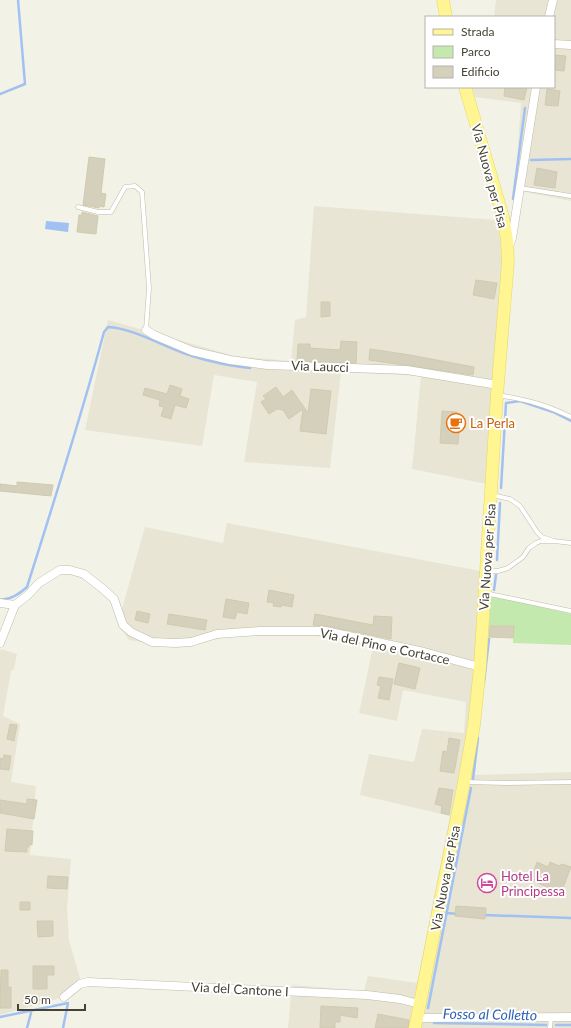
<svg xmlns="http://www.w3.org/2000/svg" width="571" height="1028" font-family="Lato,sans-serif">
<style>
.residential{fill:#e8e5d4}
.green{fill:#c3e9ae}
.water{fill:#a1c1f2}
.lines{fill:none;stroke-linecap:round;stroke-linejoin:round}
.stream{stroke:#a1c1f2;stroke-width:2.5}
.building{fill:#d5d0bb;stroke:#d0caae}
.service-casing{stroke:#bfbca8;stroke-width:5}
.minor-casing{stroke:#bfbca8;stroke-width:9}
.primary-casing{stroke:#e6d861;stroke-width:13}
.service{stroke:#fff;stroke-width:4}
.minor{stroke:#fff;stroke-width:8}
.primary{stroke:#fff593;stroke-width:12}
.labels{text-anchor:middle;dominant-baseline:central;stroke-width:4;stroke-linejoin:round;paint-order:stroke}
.street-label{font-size:13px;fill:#464335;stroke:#fff}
.food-label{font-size:13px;fill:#c56008;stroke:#fff;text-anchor:start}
.hotel-label{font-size:13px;fill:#b23c85;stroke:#fff;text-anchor:start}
.water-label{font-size:14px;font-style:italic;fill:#2c60b5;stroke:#fff}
</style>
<rect width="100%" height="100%" fill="#f3f2e6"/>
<!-- residential -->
<path class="residential" d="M496,0H571V201L515,190L521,103L475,97L472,87H554V17H494Z
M314,206L496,220L503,244L487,484L412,469L421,376L341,372L330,468L244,462L257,382L214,375L202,446L85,430L108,320L234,356L291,361L295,320L306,317Z
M227,523L491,573L487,660L474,775L571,772V1028H288L292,985L364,991L368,976L417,983L450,816L360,795L369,754L414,762L422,729L464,733L466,702L403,690L397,721L359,713L373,647L317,636H241L208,640L179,648L129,640L118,623L145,527L223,543Z
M1,649L17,654L14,669L11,671L3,716L20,724L11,782L36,786L30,855L71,859L67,908L69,941L81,981L77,985L57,999L0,1015V652Z"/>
<!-- green -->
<path class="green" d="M491,595L571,614V645L513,643V627L489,626Z"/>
<!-- water -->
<path class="water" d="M46,221L69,223L68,232L45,229Z"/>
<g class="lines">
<!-- stream -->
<path class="stream" d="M0,94L25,84L18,0
M531,160L571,159
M513,199L525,108
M501,488L506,403L520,401L553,412L571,421
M497,560L500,503
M494,590L496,575
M0,600C12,599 19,594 27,587C54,502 81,417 104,332L108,327C131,328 159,344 181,352C204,361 226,365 250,368
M484,682L489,639
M473,779L478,738
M447,913L459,914
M484,915L571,918
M428,1008L471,788
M0,1017L68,1003L63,1028
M434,1023L546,1025
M556,1025H571
M27,1028L31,1013"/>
</g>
<!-- building -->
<path class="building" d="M554,55L566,56L564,71L554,70Z
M505,87H527L524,100L504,96Z
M547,89L560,91L558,106L545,105Z
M89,157L105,159L101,193L106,194L104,207L99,206V208L83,205Z
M537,168L557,172L555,188L534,185Z
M82,212L98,216L96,234L77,232L79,215H82Z
M476,280L497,283L494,299L473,295Z
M321,302H330V316L321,317Z
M341,341L357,342L356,363L297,361L298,344H310V348L340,350Z
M370,349L410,355L474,367L473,375L369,360Z
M170,385L182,389L180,396L189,399L186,408L175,405L171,419L161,416L164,407L159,406L160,400L143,395L145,388L167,394Z
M276,387L283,397L292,390L308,413L311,389L331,391L326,434L300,431L303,409L289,419L283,410L277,409L269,414L261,402L266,399L263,396Z
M442,411L457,412L456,430L459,431L458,444L440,443Z
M17,482L53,485L51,496L0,491V484L17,486Z
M269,590L294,595L292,607L282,605L281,607L273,606L274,603L267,602Z
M226,599L249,603L247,614L237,612L235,619L223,617Z
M137,611L150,614L148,623L135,620Z
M169,614L207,620L205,630L167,624Z
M315,614L373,625L374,616L392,617L391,639L326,626L313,625Z
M490,626H514L513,638L489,637Z
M399,663L420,668L415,689L394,684Z
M379,677L393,679L389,700L378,698L381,686L377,685Z
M10,724L17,725L14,741L7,739Z
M449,738L460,740L454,773L440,771L443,751L447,752Z
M4,755L11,756L9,770L0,769V758L3,759Z
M439,788L453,790L449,815L441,813L442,806L435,804Z
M27,799L37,800L34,819L0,813V800L27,804Z
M7,829L33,831L32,845L29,844V847H27V852L5,851Z
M537,862L548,867L550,862L559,866L562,864L571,867L561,893L531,880Z
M48,876L68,877L67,889L47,888Z
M20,902H30V910H20Z
M456,906L486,908L485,919L455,916Z
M37,921H53V936L38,937Z
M33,966H54V975H47V989H33Z
M1,970H8V987H11V1008H0Z
M321,1006L358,1008L357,1018L340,1015V1022H335V1028H320Z
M378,1014L409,1020L408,1028H375Z"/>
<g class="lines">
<defs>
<path id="service" d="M520,188L571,196
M78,207L98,212H111L125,187L135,186L142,192L149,288L146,330
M498,395C527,400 544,404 571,417
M554,541L571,543
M487,571H498L508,568L523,557L529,548L536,543L541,541H554L542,537L537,532L520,506L510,499L492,495
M485,593L571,611
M465,782L506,783L571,782
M550,1028L551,1017"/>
<path id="minor" d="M549,17L553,0
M554,44L571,45
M509,246L512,238L536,87
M146,330L154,335L192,351L230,360L267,365L407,370L498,385
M0,603L15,605L28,595L39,583L60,570H70L84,574L103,589L114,599L123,625L131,632L152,642L175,643L191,642L217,634L260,631H325L424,652L480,667
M0,643L15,605
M64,997L80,984L88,982L367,995L400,999L419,1004
M417,1018L571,1017"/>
<path id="primary" d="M443,0L446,17
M415,1028L464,782L474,725L480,667L497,395L508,262L507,240L503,217L465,87"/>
</defs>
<!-- service casing -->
<use href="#service" class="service-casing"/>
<!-- minor casing -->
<use href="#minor" class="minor-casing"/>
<!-- primary casing -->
<use href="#primary" class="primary-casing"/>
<!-- service -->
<use href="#service" class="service"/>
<!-- minor -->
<use href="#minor" class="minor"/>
<!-- primary -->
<use href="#primary" class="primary"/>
</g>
<!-- icons -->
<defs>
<symbol id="cafe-ring" viewBox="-11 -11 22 22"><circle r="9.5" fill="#fff" stroke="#e8710a" stroke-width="1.5"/><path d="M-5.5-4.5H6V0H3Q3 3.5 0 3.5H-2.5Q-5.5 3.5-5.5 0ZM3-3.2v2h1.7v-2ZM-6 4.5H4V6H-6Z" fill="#e8710a"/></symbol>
<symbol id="hotel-ring" viewBox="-11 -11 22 22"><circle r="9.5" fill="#fff" stroke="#d1479c" stroke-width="1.5"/><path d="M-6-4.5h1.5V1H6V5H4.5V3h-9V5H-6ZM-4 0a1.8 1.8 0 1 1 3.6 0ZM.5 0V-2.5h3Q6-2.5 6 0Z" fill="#d1479c"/></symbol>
</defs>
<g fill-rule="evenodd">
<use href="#cafe-ring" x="445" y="412" width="22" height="22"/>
<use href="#hotel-ring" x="476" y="872" width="22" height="22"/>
</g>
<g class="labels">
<!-- street labels -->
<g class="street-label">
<text transform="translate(490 176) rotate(75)">Via Nuova per Pisa</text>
<text transform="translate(320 366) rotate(2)">Via Laucci</text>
<text transform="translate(487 557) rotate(-86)">Via Nuova per Pisa</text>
<text transform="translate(385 646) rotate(12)">Via del Pino e Cortacce</text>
<text transform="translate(445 878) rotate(-79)">Via Nuova per Pisa</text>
<text transform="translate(240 989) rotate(3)">Via del Cantone I</text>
</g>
<!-- food labels -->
<g class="food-label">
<text x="470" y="423">La Perla</text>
</g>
<!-- hotel labels -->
<g class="hotel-label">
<text x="501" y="876">Hotel La<tspan x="501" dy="15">Principessa</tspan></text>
</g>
<!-- water labels -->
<g class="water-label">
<text transform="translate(490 1014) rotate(1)">Fosso al Colletto</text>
</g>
</g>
<!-- legend -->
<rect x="425" y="16" width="130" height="72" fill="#ffffff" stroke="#b5b4ae"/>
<rect x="433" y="29" width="20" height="6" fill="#fff593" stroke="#b5b4ae"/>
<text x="461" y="36" font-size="12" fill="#464335">Strada</text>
<rect x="433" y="46" width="20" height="12" fill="#c3e9ae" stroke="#b5b4ae"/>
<text x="461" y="56" font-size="12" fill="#464335">Parco</text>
<rect x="433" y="66" width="20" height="12" fill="#d5d0bb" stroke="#b5b4ae"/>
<text x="461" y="76" font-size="12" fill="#464335">Edificio</text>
<!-- scale -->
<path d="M18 1004v6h67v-6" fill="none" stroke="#464335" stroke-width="2"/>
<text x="24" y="1004" font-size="12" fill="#464335" stroke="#ffffff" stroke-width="3" paint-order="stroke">50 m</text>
</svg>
